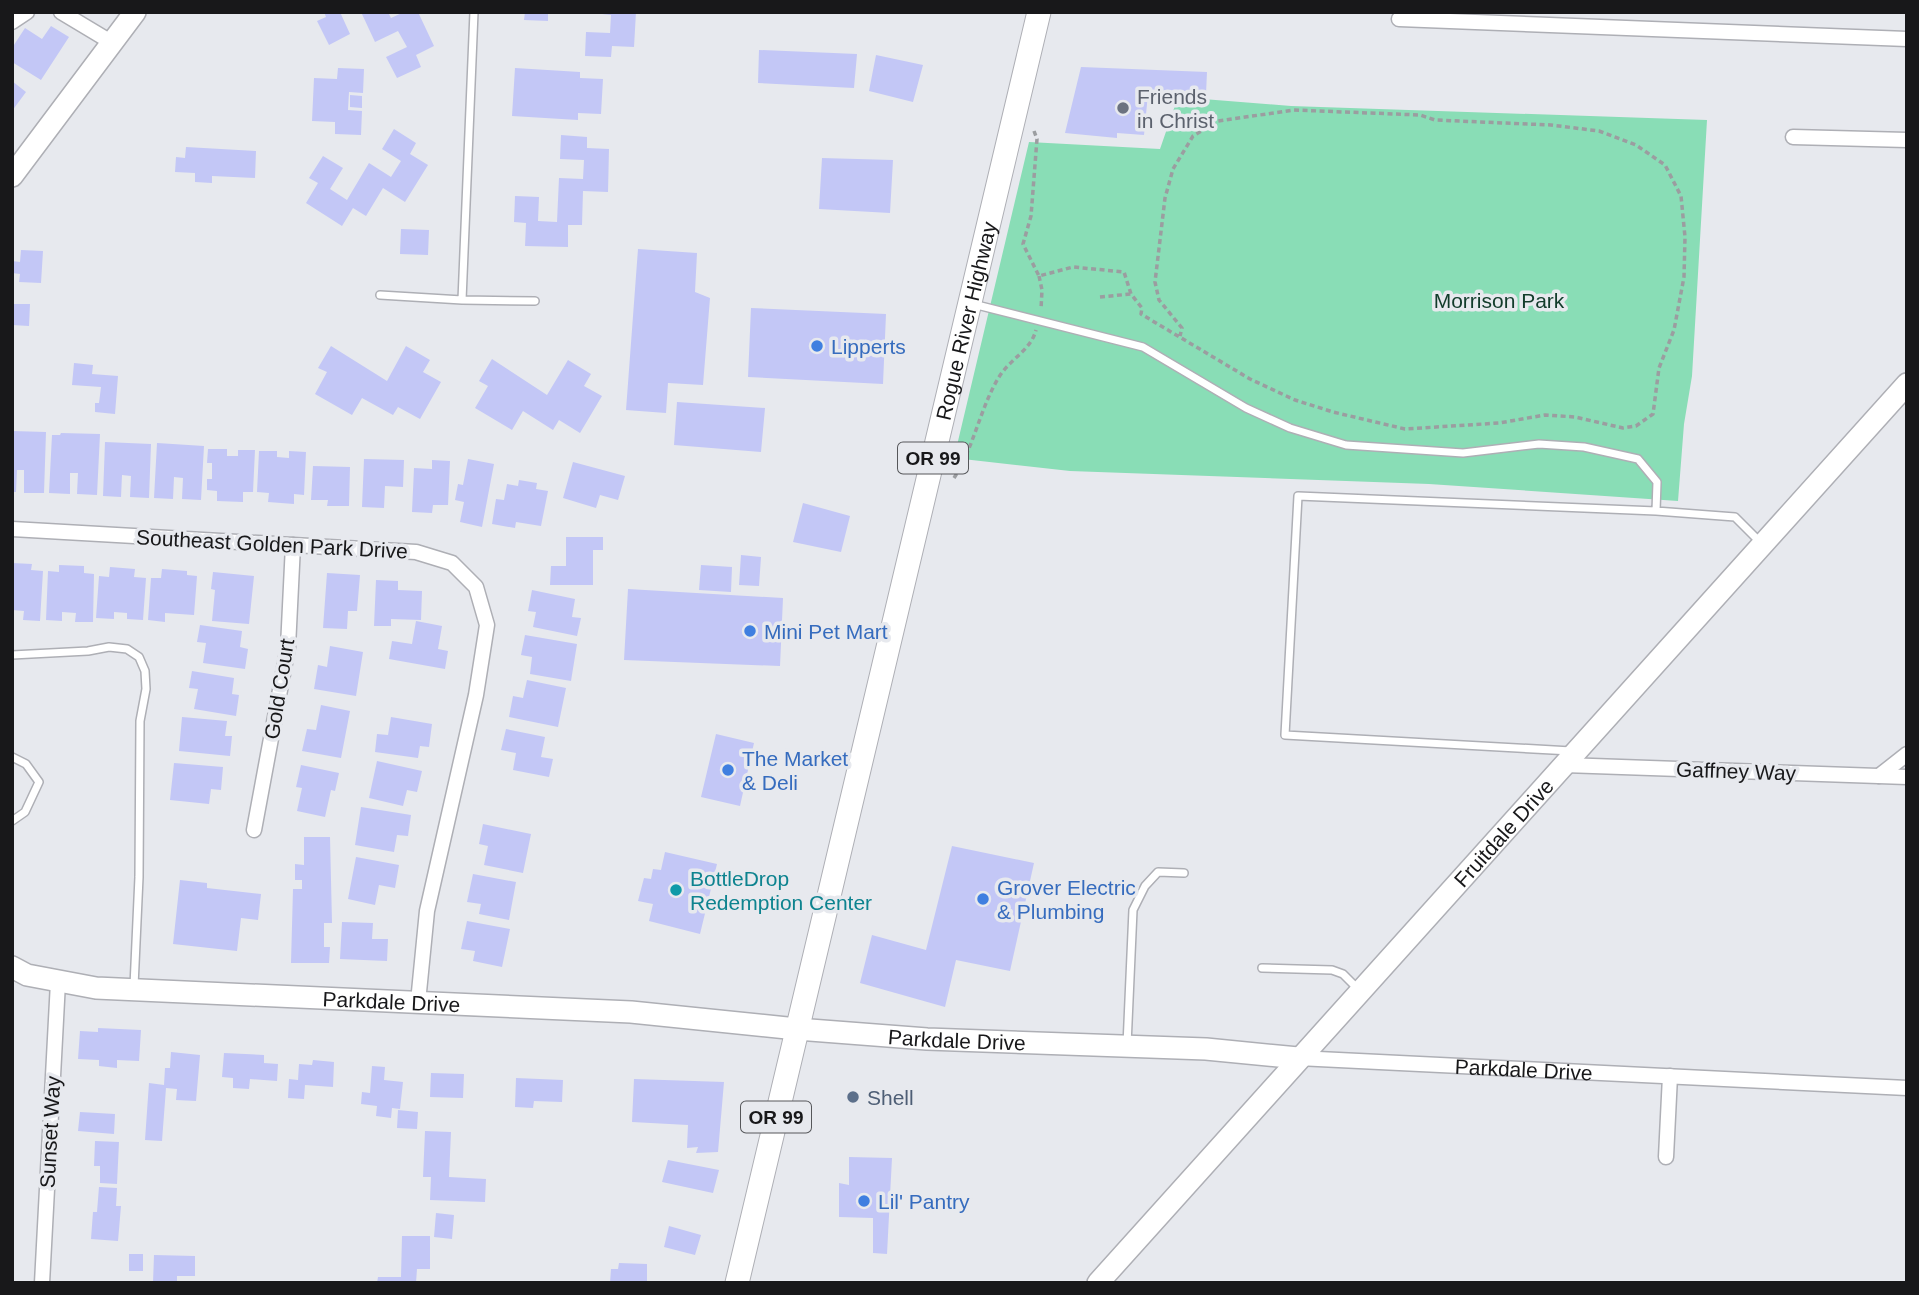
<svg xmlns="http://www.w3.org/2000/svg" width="1919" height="1295" font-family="Helvetica,sans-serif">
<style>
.green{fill:#89ddb6}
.building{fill:#c3c7f6}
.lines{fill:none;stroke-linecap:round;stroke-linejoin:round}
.lane-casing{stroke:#aeafb5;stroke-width:10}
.street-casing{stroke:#aeafb5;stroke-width:17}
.secondary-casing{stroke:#aeafb5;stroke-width:24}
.primary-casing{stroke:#aeafb5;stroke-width:25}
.path{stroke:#9b9da0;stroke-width:3.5;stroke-dasharray:5 3.5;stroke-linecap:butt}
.lane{stroke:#fff;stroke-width:7}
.street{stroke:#fff;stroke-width:14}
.secondary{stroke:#fff;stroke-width:21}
.primary{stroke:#fff;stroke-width:23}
.worship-dot{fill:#6b7280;stroke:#e7e9ee;stroke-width:2.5}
.shop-dot{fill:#3f7fe0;stroke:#e7e9ee;stroke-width:2.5}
.culture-dot{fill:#0f9aa8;stroke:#e7e9ee;stroke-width:2.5}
.service-dot{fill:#5c6f8a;stroke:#e7e9ee;stroke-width:2.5}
.labels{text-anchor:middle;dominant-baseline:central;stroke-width:7;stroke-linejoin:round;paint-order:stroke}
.shield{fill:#e7e9ee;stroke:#56575a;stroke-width:2}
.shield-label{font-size:19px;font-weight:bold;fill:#18181a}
.worship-label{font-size:21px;fill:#5b616d;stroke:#e7e9ee;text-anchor:start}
.park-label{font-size:21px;fill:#123c2b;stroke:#e7e9ee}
.street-label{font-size:21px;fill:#18181a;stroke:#e7e9ee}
.shop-label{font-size:21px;fill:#366cbe;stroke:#e7e9ee;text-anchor:start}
.culture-label{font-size:21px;fill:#0d838f;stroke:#e7e9ee;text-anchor:start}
.service-label{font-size:21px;fill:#4e5e75;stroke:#e7e9ee;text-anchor:start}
</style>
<rect width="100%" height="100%" fill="#e7e9ee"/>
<!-- green -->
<path class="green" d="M1178,97L1291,106L1707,120L1692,376L1684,424L1678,501L1429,484L1070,471L954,458L1029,142L1160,149Z"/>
<!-- building -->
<path class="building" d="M324,12H340L350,34L329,45L317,21L326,17Z
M361,12H388L391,18L404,12H418L434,46L416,55L421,67L397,78L386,57L407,47L398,31L375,42Z
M525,12H548V21L524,20Z
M602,12H636L634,47L612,46L611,57L585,56L586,32L610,33L611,15L602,14Z
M51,26L69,37L41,80L12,62V48L25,28L42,39Z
M759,50L857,54L854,88L758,83Z
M876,55L923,65L913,102L869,91Z
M1081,67L1207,72L1206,94H1148L1144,135L1117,133V138L1065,133Z
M338,68L364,69L363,93L349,92L348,110L362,111L361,135L335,134V122L312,121L314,78L337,79Z
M515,68L580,72V78L603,79L601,114L578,113V120L512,116Z
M12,81L26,92L12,111Z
M350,95L362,96V108L350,107Z
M394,129L416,143L410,154L428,165L405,202L383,188L366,216L353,208L342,226L306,203L318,183L309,178L323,156L343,168L330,189L347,200L369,163L391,177L401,161L382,149Z
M561,135L587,137V148L609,149L608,192L583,191L582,225H568V247L525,246L526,223L514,222L515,196L539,197L538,221L557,222L559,178L583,179L584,160L560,159Z
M186,147L256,151L255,178L212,176V183L195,182V173L175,172L176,157L185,158Z
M822,158L893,160L890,213L819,209Z
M401,229L429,230L428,255L400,254Z
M638,249L697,253L695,292L710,298L703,385L668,383L666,413L626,410Z
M21,250L43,251L41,283L19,282L20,274L12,273V261L20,262Z
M12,304H30L29,326L12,325Z
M751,308L886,314L883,384L748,377Z
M331,346L387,381L406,346L430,360L423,372L441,382L420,419L398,407L393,415L362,398L352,415L315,394L327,372L318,368Z
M492,359L547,395L568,360L591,374L584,386L602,396L580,433L559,420L553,430L523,411L512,430L475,408L488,386L479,381Z
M74,363L93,365L92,374L118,376L115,414L95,412V403H99L101,387L72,385Z
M677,402L765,408L761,452L674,445Z
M12,431L46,432L44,493H24V470H17L16,492H12Z
M61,433L100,434L97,495L77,494L78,473H70V494L49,493L52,435H60Z
M105,442L151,444L149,498L130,497L131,476L122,475L121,497L103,496Z
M157,443L204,446L201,500L182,499L183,478L174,477L173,499L154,498Z
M208,449H227V456H238V450H255L253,492H243V502L217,501V491L207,490V479H212V463H207Z
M259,451H277V457L289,458V451L306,452L304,495L294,494V504L268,502L269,493L257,492Z
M364,459L404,460L403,487L385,486L384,508L362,507Z
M468,459L494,464L482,527L460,522L464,502L455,500L458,484L463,485Z
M432,460L450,461L448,505H433L432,513L412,512L414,468L432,469Z
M573,462L625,476L618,500L600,495L596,508L563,498Z
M313,466L350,467L349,506H327L328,500H311Z
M519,480L537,483L536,489L548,491L541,526L516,522L515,528L492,524L496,499L504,500L507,484L518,486Z
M803,503L850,516L841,552L793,542Z
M566,537H603V550H593V585H550L551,566H566Z
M741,555L761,557L759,586L739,585Z
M12,563L32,564L31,570L43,571L40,621L23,620L24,611L12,610Z
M59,565L84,566V573L94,574L93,622H75L76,613L62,612V621L46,620L48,571L59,572Z
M701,565L732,567L731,592L699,590Z
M110,567L135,569L134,577L146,578L143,620L127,619V613L114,612V619L96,618L99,576L109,577Z
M162,569L187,571V575L197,576L194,615L165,613V622L148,620L151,578H161Z
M213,572L254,576L249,624L212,621L215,590L211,589Z
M327,573L360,575L357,611H348L347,629L323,628Z
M376,580L398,581V590L422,591L421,620L391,619V626H374Z
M628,589L783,598L780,666L624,660Z
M532,590L575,599L572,617L581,618L577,636L533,627L536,612L528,611Z
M416,621L442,626L438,649L448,651L445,669L389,659L392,641L412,644Z
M200,625L242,631L240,647L248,649L245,669L203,663L206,643L197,642Z
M525,635L577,644L571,681L530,674L532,657L521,655Z
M330,646L363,652L356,696L314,689L318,665L327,667Z
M192,671L234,678L232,694L239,695L236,716L194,709L198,689L189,688Z
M527,680L566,688L558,727L509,717L513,696L523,698Z
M321,705L350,711L341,758L302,751L307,729L316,730Z
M182,717L227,721L225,736H232L230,756L179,751Z
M391,717L432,724L429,747L420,746L418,758L375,752L377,734L388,735Z
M506,729L545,737L541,757L553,759L549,777L513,770L516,753L501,750Z
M716,734L754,743L740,806L701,797Z
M377,761L422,771L417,792L407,790L403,806L369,798Z
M174,763L223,767L221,790L211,789L209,804L170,800Z
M301,765L339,773L335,791L331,790L325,817L297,811L302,788L296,787Z
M361,807L411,815L408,836L397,835L394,852L355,845Z
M483,824L531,834L523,873L484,865L488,846L479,844Z
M304,837H330L332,923H324V947H330L329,963H291L293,889H302V880H295V864L304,865Z
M952,846L1034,863L1010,971L956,960L945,1007L860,983L872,935L926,950Z
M665,852L717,864L700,934L649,921L653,904L638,901L644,878L651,879L653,869L661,870Z
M356,857L399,865L395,888L379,885L375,905L348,899Z
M473,874L516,882L509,920L479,914L481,904L467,902Z
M180,880L207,883V888L261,894L258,920L241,918L237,951L173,944Z
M467,921L510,929L502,967L473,961L475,951L461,949Z
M342,922L373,923L372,939H388L387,961L340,959Z
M98,1028L141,1030L139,1061L117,1060V1068L99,1066V1060L78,1059L80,1031L98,1032Z
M171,1052L200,1055L196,1101L176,1100L177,1089L166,1088L162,1141L145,1140L149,1083L164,1085L165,1068H170Z
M224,1053L264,1055V1063L278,1064L277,1081L250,1079L249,1089L233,1088V1078L222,1077Z
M313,1060L334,1062L333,1087L305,1085L304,1099L288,1098L289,1079L298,1080L299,1064L312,1065Z
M372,1066L385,1067L384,1080L403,1082L400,1109L392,1108L391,1118L376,1116L377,1106L361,1104L362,1092L370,1093Z
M431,1073L464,1074L463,1098L430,1097Z
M516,1078L563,1080L562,1102L534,1101L533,1108L515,1107Z
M634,1079L724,1082L718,1152L696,1153L698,1147L687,1148L688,1125L632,1122Z
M398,1110L418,1112L417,1129L397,1128Z
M80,1112L115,1114L114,1134L78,1131Z
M425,1131L451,1132L449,1177L486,1179L485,1202L430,1200L431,1177H423Z
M95,1141L119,1142L117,1184L100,1183V1166H94Z
M849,1157L892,1158L887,1254L873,1253V1218L839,1217V1183L849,1185Z
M668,1160L719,1170L713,1193L662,1182Z
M99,1187L117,1188L116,1206H121L118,1241L91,1239L93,1212H97Z
M436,1213L454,1215L452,1239L434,1237Z
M669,1226L701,1235L695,1255L664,1247Z
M402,1236H430V1269H417L416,1283H377L378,1277H401Z
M129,1254H143V1271H129Z
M154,1255L195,1256V1276H177V1283H153Z
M619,1263L647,1264V1283H610L611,1269H618Z"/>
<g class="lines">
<defs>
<path id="lane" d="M380,295L462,300L535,301
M462,300L474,12
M973,304L1143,347L1246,408L1290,428L1346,445L1463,453L1539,444L1584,447L1638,459L1657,482L1656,511
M12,655L88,651L109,647L127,649L139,657L145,671L146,689L140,721L139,877L134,986
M1571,751L1285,735L1298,496L1656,511L1735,517L1761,543
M12,757L26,764L39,782L25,812L12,821
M1262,968L1332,970L1343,974L1359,990
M1127,1045L1133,910L1145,886L1158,872L1184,873"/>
<g id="street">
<path d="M61,12L111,42"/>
<path d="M1399,19L1907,39"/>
<path d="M12,22L27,12"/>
<path d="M1793,137L1907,140"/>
<path d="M12,529L416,552L452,563L476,587L487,625L476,695L427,911L418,1002"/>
<path d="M1564,765L1907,777"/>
<path d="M1879,776L1907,754"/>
<path d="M254,830L288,647L293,545"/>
<path id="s1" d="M1298,1058L1907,1088"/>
<path d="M1666,1157L1670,1076"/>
<path d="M42,1283L58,982"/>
</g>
<g id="secondary">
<path d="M12,176L135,12"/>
<path id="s2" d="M12,967L27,975L96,988L631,1012L797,1029L927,1039L1206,1049L1298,1058"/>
<path id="s3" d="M1098,1283L1907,384"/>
</g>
<g id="primary">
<path id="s4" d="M737,1283L1039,12"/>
</g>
</defs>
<!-- lane casing -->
<use href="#lane" class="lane-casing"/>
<!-- street casing -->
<use href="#street" class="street-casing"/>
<!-- secondary casing -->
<use href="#secondary" class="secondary-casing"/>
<!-- primary casing -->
<use href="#primary" class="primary-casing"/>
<!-- path -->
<path class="path" d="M1034,131L1037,139L1031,216L1023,244L1039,276L1073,267L1124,272L1131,294L1142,308L1141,314L1250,379L1295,400L1333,412L1405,429L1499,423L1545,415L1575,417L1623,428L1636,426L1653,414L1659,368L1674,330L1684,277L1685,237L1681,196L1665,165L1636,145L1599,131L1551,125L1435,120L1420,115L1294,110L1218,121L1193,136L1173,169L1165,198L1155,282L1159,300L1182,328L1180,336
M1039,276L1042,290L1041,309
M1100,297L1131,294
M954,478C974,447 980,408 999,377C1010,359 1031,350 1036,330"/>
<!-- lane -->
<use href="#lane" class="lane"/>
<!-- street -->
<use href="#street" class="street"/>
<!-- secondary -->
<use href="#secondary" class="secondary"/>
<!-- primary -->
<use href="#primary" class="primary"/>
</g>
<!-- markers -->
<circle class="worship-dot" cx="1123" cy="108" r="7"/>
<g class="shop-dot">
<circle cx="817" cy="346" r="7"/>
<circle cx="750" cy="631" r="7"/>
<circle cx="728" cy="770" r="7"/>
<circle cx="983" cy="899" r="7"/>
<circle cx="864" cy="1201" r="7"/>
</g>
<circle class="culture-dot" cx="676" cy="890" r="7"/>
<circle class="service-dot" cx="853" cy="1097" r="7"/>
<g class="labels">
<!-- shield labels -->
<g class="shield">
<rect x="898" y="442.5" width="70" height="31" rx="5"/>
<rect x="741" y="1101.5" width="70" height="31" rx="5"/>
</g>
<g class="shield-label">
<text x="933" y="458">OR 99</text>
<text x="776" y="1117">OR 99</text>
</g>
<!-- worship labels -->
<g class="worship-label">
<text x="1137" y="96">Friends<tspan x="1137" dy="24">in Christ</tspan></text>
</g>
<!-- park labels -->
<g class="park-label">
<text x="1499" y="300">Morrison Park</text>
</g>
<!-- street labels -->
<g class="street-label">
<text stroke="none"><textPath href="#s4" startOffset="989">Rogue River Highway</textPath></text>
<text transform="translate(272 544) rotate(3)">Southeast Golden Park Drive</text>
<text transform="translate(279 689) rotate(-81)">Gold Court</text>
<text transform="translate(1736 771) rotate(2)">Gaffney Way</text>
<text stroke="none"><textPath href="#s3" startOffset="606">Fruitdale Drive</textPath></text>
<text stroke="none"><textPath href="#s2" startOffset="383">Parkdale Drive</textPath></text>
<text stroke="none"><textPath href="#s2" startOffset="950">Parkdale Drive</textPath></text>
<text stroke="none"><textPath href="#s1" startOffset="226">Parkdale Drive</textPath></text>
<text transform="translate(50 1132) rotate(-87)">Sunset Way</text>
</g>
<!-- shop labels -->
<g class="shop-label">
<text x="831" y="346">Lipperts</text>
<text x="764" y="631">Mini Pet Mart</text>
<text x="742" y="758">The Market<tspan x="742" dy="24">&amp; Deli</tspan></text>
<text x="997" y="887">Grover Electric<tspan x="997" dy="24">&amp; Plumbing</tspan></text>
<text x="878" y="1201">Lil' Pantry</text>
</g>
<!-- culture labels -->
<g class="culture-label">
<text x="690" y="878">BottleDrop<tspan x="690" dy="24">Redemption Center</tspan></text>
</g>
<!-- service labels -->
<g class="service-label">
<text x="867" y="1097">Shell</text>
</g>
</g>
<!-- border -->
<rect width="1919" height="1295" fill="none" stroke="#18181a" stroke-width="28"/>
</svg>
